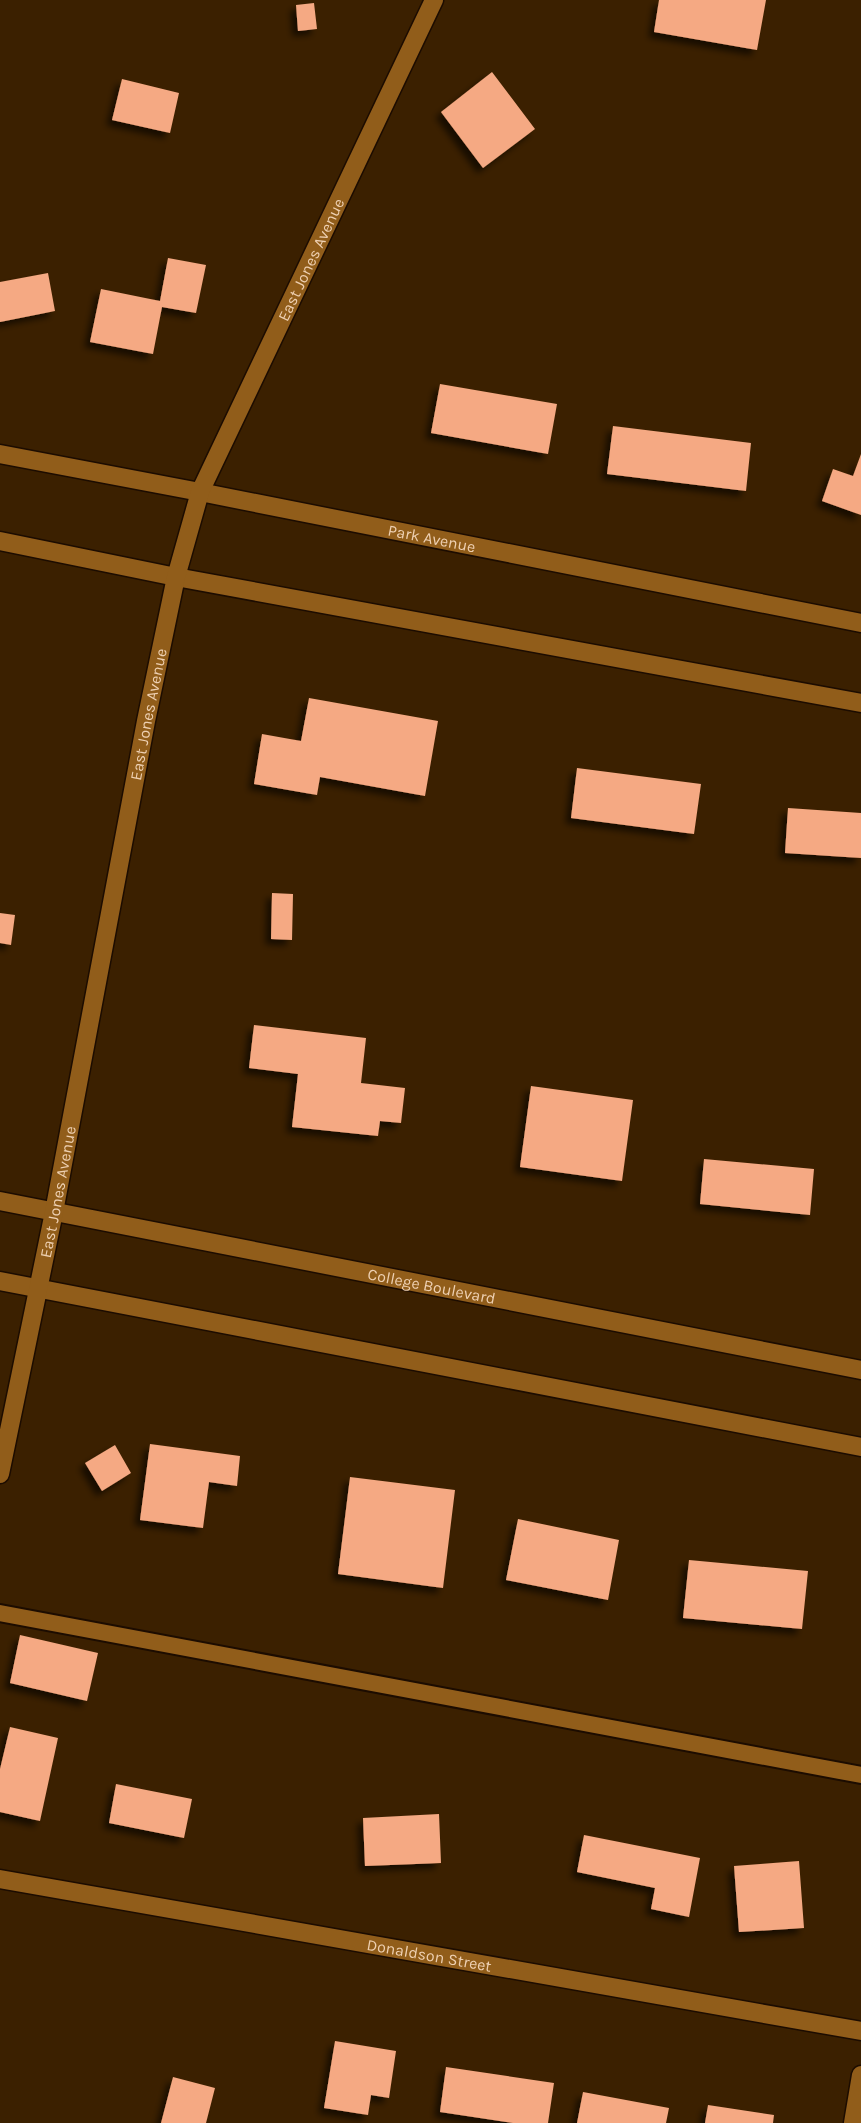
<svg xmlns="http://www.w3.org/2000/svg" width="861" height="2123" font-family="Karla,sans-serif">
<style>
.building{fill:#f5a983;filter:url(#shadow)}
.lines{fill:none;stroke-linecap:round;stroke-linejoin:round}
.service-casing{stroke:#1c0c00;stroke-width:20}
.minor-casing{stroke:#1c0c00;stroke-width:21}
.tertiary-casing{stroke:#1c0c00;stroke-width:21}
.service{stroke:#915d1a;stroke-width:16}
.minor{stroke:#915d1a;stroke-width:18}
.tertiary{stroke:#915d1a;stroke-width:18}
.labels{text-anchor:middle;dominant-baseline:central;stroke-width:6;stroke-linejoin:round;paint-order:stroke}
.street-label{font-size:16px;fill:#eed0b2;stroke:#2b1a06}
</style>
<defs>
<filter id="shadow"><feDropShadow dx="-5.5" dy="5.5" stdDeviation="3" flood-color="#0009"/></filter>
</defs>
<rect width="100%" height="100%" fill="#3b2000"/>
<!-- building -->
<path class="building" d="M659,0H766L757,50L654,32Z
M314,3L317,29L298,31L296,5Z
M492,72L535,129L483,168L441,112Z
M122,79L179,93L170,133L112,120Z
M168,258L206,265L196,313L162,307L153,354L90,342L101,289L160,301Z
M48,273L55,311L0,322V282Z
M440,384L557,404L548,454L431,433Z
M613,426L751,443L746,491L607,474Z
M861,454V515L822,501L833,469L853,476Z
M309,698L438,721L425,796L320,777L317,795L254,784L262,734L301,741Z
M577,768L701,784L694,834L571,818Z
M788,808L861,813V858L785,853Z
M272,893L293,894L292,940L271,939Z
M0,913L15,915L11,945L0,943Z
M254,1025L366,1038L361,1083L405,1088L401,1123L380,1121L378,1136L292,1127L298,1074L249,1068Z
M531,1086L633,1100L622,1181L520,1167Z
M704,1159L814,1169L810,1215L700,1204Z
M150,1444L240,1456L237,1486L209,1482L203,1528L140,1520Z
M115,1445L131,1473L102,1491L85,1463Z
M350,1477L455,1490L443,1588L338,1574Z
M518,1519L619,1540L608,1600L506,1580Z
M689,1560L808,1571L802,1629L683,1618Z
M20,1635L98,1653L87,1701L10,1683Z
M10,1727L58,1738L40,1821L0,1812V1769Z
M116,1784L192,1799L184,1838L109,1823Z
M439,1814L441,1863L365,1866L363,1818Z
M584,1835L700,1858L689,1917L651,1909L655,1888L577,1872Z
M799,1861L804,1928L739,1932L734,1866Z
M335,2041L396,2051L389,2098L371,2095L368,2115L324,2108Z
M446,2067L554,2083L548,2123H513L440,2112Z
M173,2077L215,2088L206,2123H161Z
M583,2092L669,2108L666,2123H577Z
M708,2105L774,2115L773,2123H705Z"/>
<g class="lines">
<defs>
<path id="service" d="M0,1613L861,1775"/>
<g id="minor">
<path id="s1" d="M0,454L200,492L861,623"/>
<path d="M0,541L176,577L861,703"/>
<path id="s2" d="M0,1201L861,1370"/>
<path d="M0,1281L861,1447"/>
<path id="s3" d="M0,1474L54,1212L146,721L176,577L200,492L434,0"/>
<path id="s4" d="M0,1879L861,2031"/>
</g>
<path id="tertiary" d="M853,2123L861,2075"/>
</defs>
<!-- service casing -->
<use href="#service" class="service-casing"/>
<!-- minor casing -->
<use href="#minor" class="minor-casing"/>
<!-- tertiary casing -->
<use href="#tertiary" class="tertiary-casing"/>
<!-- service -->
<use href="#service" class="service"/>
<!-- minor -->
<use href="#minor" class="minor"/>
<!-- tertiary -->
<use href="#tertiary" class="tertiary"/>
</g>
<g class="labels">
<!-- street labels -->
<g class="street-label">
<text stroke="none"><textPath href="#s3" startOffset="1260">East Jones Avenue</textPath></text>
<text stroke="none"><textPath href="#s1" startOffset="440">Park Avenue</textPath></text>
<text stroke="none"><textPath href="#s3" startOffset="774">East Jones Avenue</textPath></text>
<text stroke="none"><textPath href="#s3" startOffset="288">East Jones Avenue</textPath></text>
<text stroke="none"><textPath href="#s2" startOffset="440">College Boulevard</textPath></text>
<text stroke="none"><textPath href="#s4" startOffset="436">Donaldson Street</textPath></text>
</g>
</g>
</svg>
